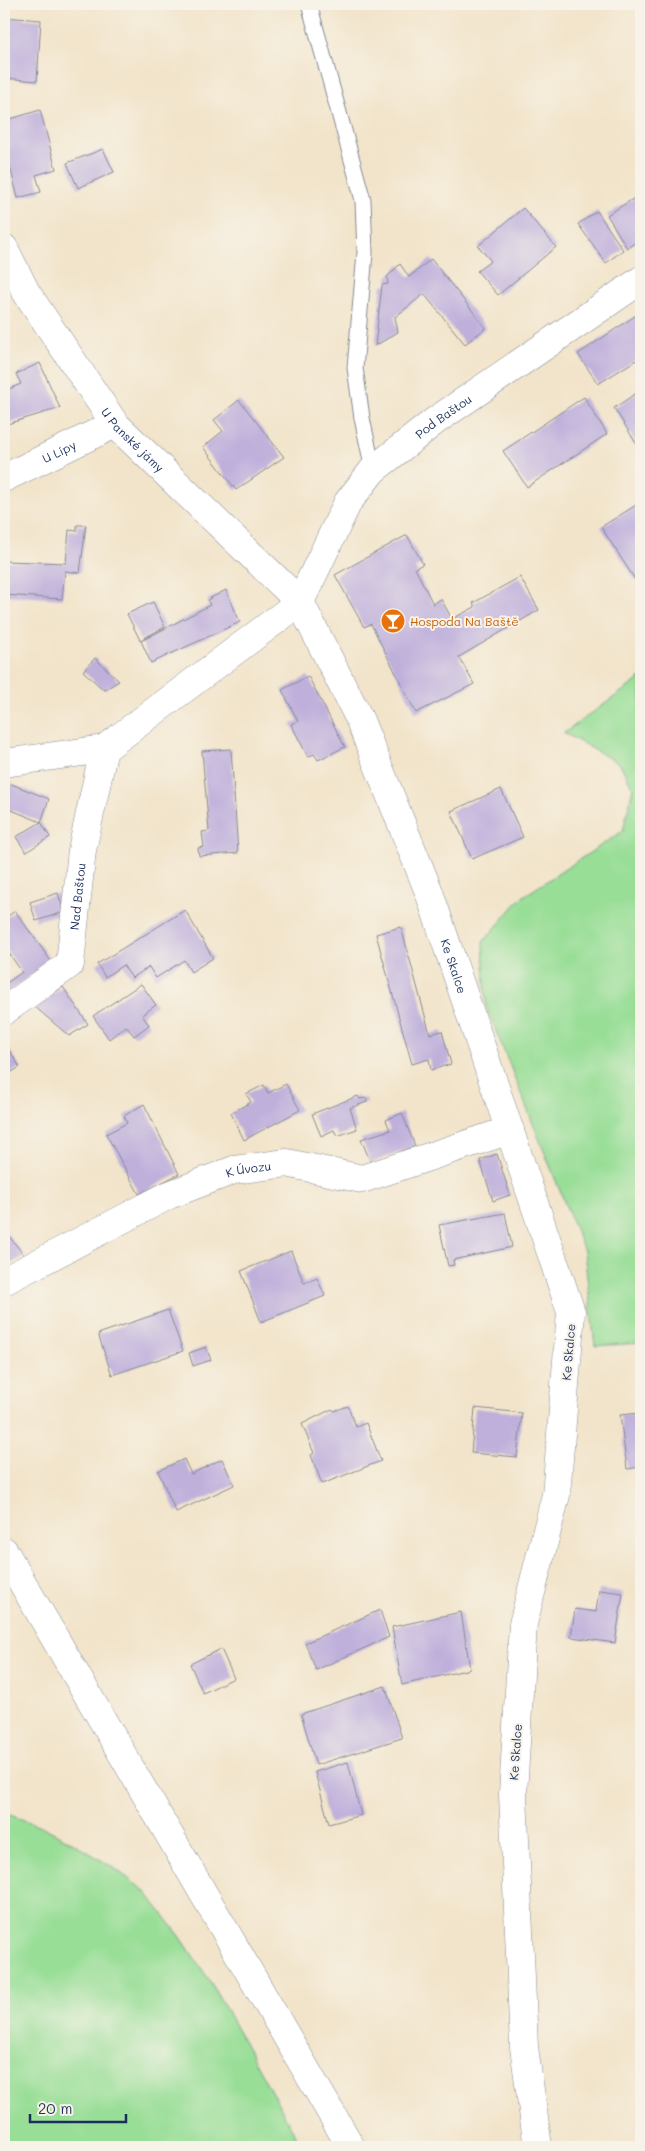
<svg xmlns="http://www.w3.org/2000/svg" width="645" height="2151" font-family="Mali,sans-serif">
<rect width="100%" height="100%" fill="#f7f3e8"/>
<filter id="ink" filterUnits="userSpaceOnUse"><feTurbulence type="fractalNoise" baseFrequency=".02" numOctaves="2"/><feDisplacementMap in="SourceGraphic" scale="10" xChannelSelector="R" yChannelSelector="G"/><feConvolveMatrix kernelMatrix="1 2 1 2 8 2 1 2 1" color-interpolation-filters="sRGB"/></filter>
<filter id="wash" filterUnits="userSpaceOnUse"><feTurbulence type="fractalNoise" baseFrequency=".0096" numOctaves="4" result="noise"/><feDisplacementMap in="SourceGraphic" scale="20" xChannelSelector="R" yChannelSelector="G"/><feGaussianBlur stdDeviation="1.12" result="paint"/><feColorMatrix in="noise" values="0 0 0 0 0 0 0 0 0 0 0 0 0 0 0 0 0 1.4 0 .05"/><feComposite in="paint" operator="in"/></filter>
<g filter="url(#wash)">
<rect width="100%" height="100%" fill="#f2e4ca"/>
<g fill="#99de97" stroke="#5a867a">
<path d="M641,678V1343L595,1346L584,1251L486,1006L483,942L521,898L623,831L633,788L620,764L564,733Z"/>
<path d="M4,1813L41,1826L72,1842L117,1870L146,1892L180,1936L213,1986L302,2147H4Z"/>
</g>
<g id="blocks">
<g fill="#beafdb">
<path d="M4,17L41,20L37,81L4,78Z"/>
<path d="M40,110L56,169L36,175L41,192L18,198L4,143V121Z"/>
<path d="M103,149L114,172L78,188L67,163Z"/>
<path d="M641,194V239L627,248L607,215Z"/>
<path d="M523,208L556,247L498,295L477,271L491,261L478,246Z"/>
<path d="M597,211L623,250L606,263L578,224Z"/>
<path d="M431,259L486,328L465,344L424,294L395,317L398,332L375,346L382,285L388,284L387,277L400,264L409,277Z"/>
<path d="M641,312V357L598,384L578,354Z"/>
<path d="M40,363L60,408L4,425V391L21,384L16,374Z"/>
<path d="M641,390V443L638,446L614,408Z"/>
<path d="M584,397L607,434L527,487L503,451Z"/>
<path d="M239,400L284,457L236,490L203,447L223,431L214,420Z"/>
<path d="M641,502V582L638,584L601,527Z"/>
<path d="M77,525H86L80,573L65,571L62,599L4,595V561L66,563L69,530L77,531Z"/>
<path d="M407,535L423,564L415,568L433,604L441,599L452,619L475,607L473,603L520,577L539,610L459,657L474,684L416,713L371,624L364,627L335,575Z"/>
<path d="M226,590L240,622L151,663L141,641L210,605L207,600Z"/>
<path d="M153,602L165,627L140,640L127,614Z"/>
<path d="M95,658L119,681L104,690L83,671Z"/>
<path d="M308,676L345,747L318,760L314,754L308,757L291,724L298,721L282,690Z"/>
<path d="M231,749L238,853L199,856L198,848L204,847L202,832L209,831L202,751Z"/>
<path d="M4,781L49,799L41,822L4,807Z"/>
<path d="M501,789L523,837L472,859L451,811Z"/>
<path d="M41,822L50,837L26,852L16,837Z"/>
<path d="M58,893L64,912L36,921L30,902Z"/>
<path d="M185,910L213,958L191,972L184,960L156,978L149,967L132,978L123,965L105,977L97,964Z"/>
<path d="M15,911L51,961L8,992L4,985L22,972L4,946V919Z"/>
<path d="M401,927L430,1034L442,1031L451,1064L431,1070L429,1059L412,1064L376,934Z"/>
<path d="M141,984L156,1005L142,1015L149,1025L134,1036L126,1026L109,1039L93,1016Z"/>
<path d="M63,987L88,1024L69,1036L34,1006Z"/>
<path d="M4,1042L20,1067L4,1077Z"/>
<path d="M286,1084L300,1110L244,1140L231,1113L251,1102L246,1094L264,1085L268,1093Z"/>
<path d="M358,1096L360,1099L366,1098L367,1102L350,1108L357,1129L337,1136L334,1130L321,1136L312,1114Z"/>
<path d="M144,1104L179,1174L139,1194L106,1134L127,1123L124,1116Z"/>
<path d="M402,1113L415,1146L371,1163L361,1139L390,1130L386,1120Z"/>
<path d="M497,1154L510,1195L493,1201L480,1160Z"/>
<path d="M505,1213L512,1247L453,1260L454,1265L448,1266L439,1225Z"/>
<path d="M4,1230L25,1256L4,1267Z"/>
<path d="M291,1251L304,1283L317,1278L325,1296L261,1322L241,1271Z"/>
<path d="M168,1310L183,1351L112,1375L98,1334Z"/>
<path d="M206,1347L211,1360L193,1366L189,1353Z"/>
<path d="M348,1406L356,1427L366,1423L381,1461L322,1484L311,1455L314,1453L302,1424L332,1409L334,1411Z"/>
<path d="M475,1408L522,1413L517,1457L471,1453Z"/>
<path d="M641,1413V1467L627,1469L620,1415Z"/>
<path d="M184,1459L191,1474L222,1459L234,1485L176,1512L158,1471Z"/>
<path d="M599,1590L623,1593L615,1643L571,1637L575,1609L596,1612Z"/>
<path d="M380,1610L389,1637L316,1670L305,1643Z"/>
<path d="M461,1612L470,1669L402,1685L392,1627Z"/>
<path d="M221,1649L234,1678L203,1693L190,1664Z"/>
<path d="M385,1686L402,1738L316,1765L301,1714Z"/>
<path d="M348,1762L361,1815L329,1824L315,1772Z"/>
</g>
</g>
</g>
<g filter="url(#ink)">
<use href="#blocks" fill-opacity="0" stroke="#868a94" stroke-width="1"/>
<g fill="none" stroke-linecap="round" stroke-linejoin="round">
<defs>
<path id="lane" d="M309,4L363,200L365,253L355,368L362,418L373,470"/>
<g id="street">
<path id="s1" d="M4,248L26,292L115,424L300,602L359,718L429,892L571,1312L556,1495L523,1624L513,1794L524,2047L538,2147"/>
<path id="s2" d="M4,478L115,424"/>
<path id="s3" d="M4,763L104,749L300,602L348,502L373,470L435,421L641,280"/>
<path id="s4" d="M4,1011L70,964L82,850L104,749"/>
<path id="s5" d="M4,1281L169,1195L234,1170L287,1163L362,1179L510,1130"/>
</g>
<path id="secondary" d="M4,1551L351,2147"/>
</defs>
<use href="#lane" stroke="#868a94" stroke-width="17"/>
<use href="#street" stroke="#868a94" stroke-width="29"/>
<use href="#secondary" stroke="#868a94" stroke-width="29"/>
<use href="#lane" stroke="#fff" stroke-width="15"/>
<use href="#street" stroke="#fff" stroke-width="28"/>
<use href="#secondary" stroke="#fff" stroke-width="28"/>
</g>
</g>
<defs>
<symbol id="bar-disc" viewBox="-11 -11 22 22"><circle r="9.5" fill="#e8710a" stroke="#f7f3e8"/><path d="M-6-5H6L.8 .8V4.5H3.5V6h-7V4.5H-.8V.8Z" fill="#fff"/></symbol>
</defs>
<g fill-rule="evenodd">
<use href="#bar-disc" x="379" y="607" width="28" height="28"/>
</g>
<g text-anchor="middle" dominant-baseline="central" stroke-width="4" stroke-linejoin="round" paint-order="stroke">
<g font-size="12" fill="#1b2f5e" stroke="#f7f3e8">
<text stroke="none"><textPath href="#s3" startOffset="586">Pod Baštou</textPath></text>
<text stroke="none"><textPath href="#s1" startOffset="232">U Panské jámy</textPath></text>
<text stroke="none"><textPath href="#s2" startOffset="61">U Lípy</textPath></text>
<text stroke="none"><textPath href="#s4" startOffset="149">Nad Baštou</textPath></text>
<text stroke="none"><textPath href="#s1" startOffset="861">Ke Skalce</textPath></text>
<text stroke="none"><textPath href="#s5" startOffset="270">K Úvozu</textPath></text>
<text transform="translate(568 1352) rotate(-85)">Ke Skalce</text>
<text transform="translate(515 1752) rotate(-86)">Ke Skalce</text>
</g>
<g font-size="12" fill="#c56008" stroke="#f7f3e8" text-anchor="start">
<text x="410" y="621">Hospoda Na Baště</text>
</g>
</g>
<rect width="645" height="2151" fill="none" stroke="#f7f3e8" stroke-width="20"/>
<path d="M30 2114v8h96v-8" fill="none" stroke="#1b2f5e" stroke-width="2.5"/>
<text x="38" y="2114" font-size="15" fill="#1b2f5e" stroke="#f7f3e8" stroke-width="4" paint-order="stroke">20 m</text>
</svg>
